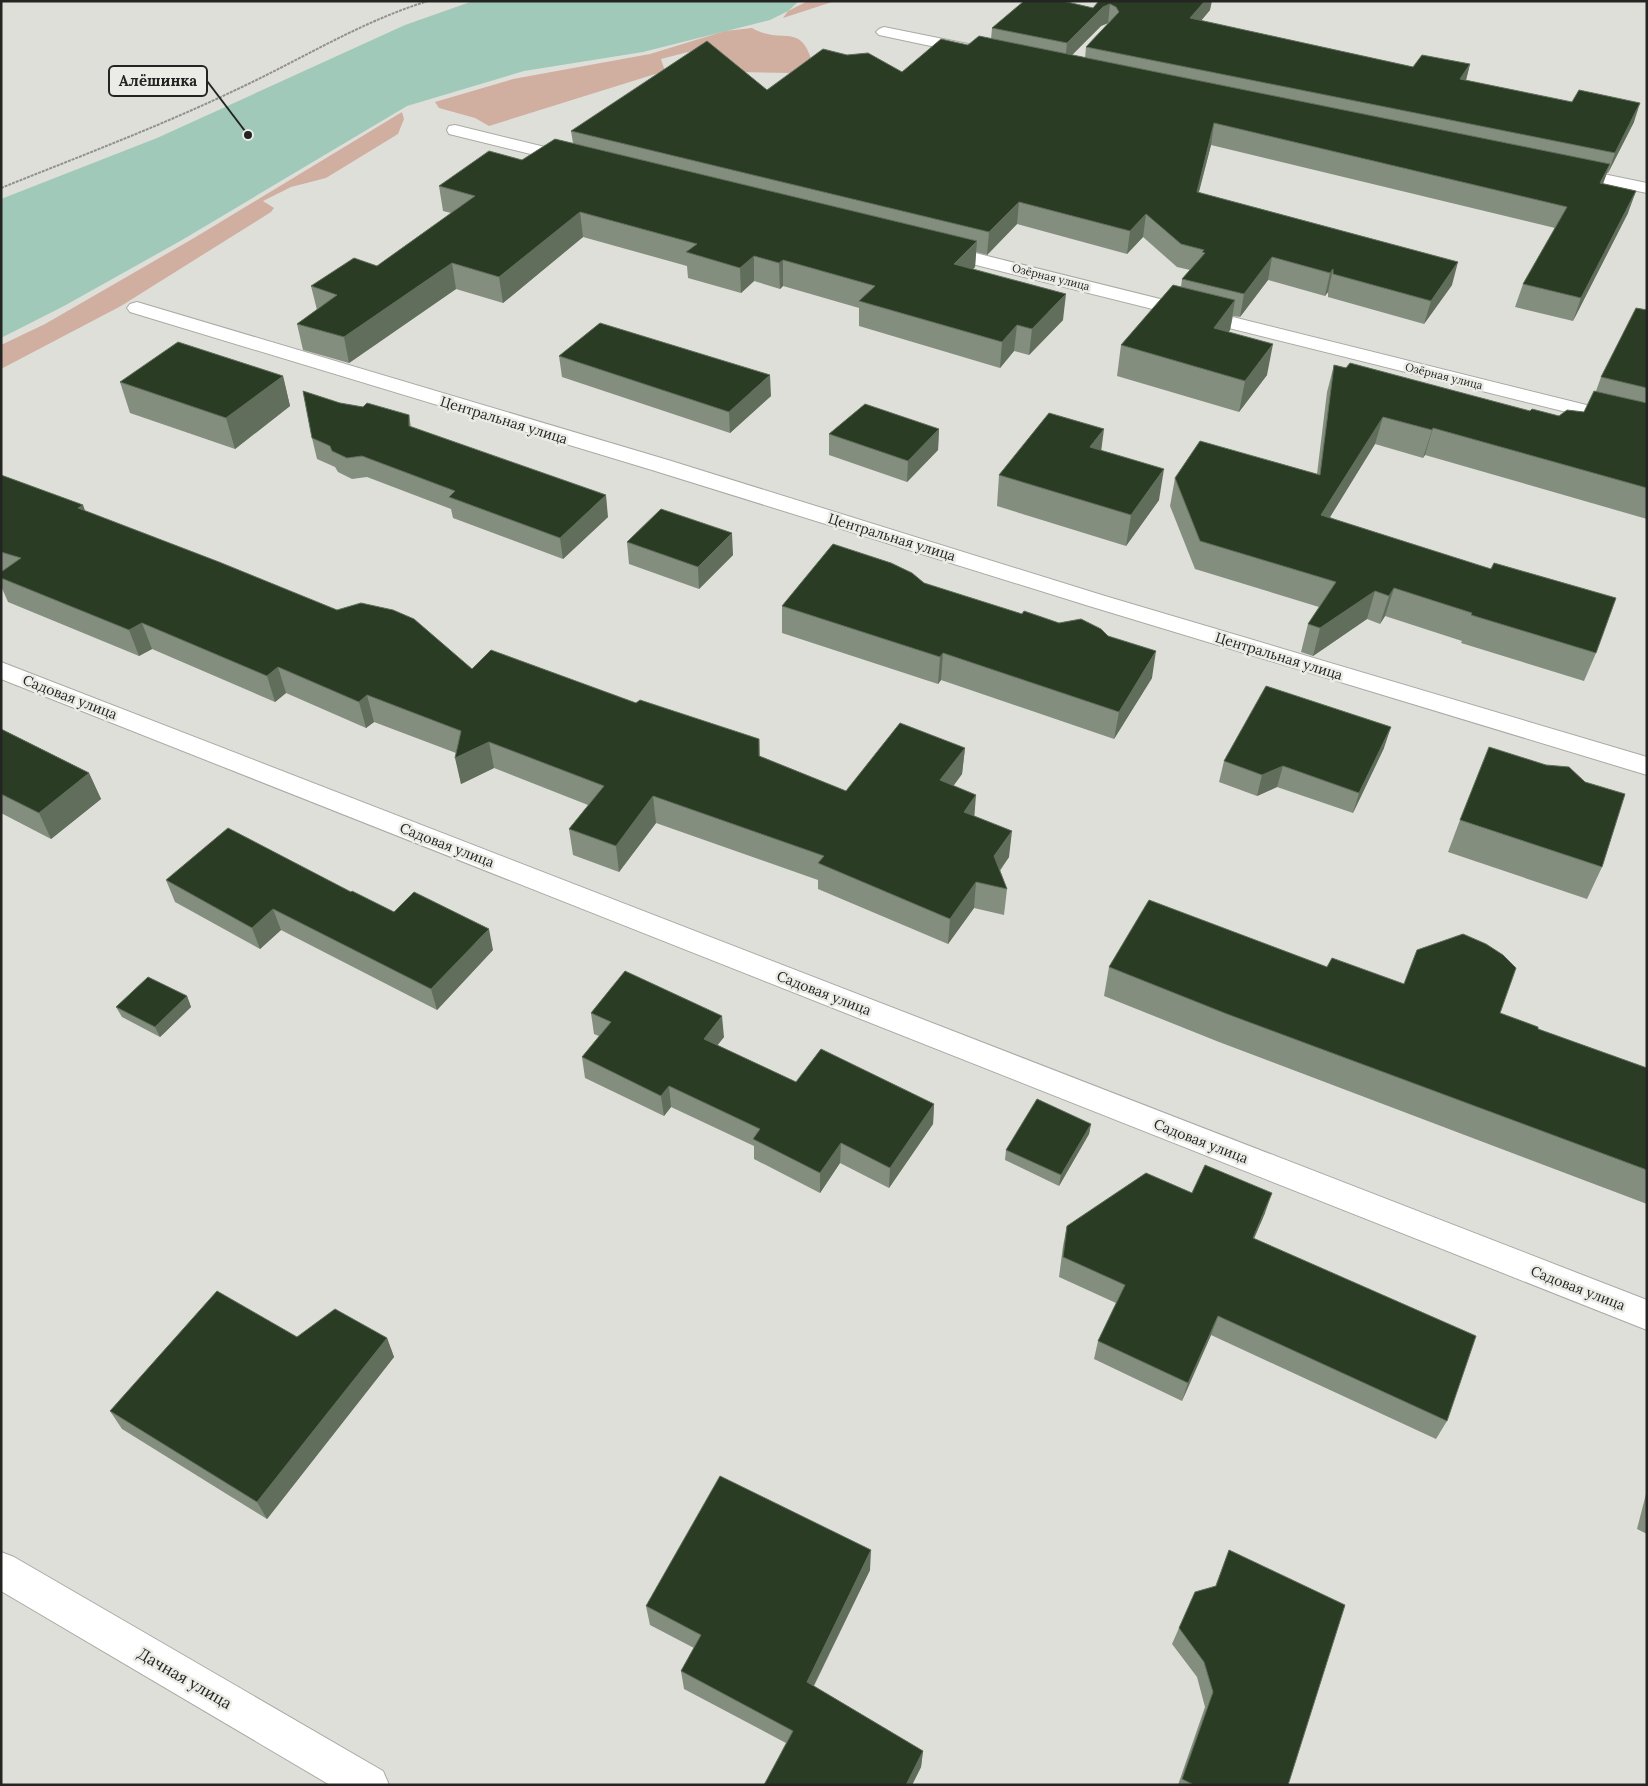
<svg xmlns="http://www.w3.org/2000/svg" width="1648" height="1786" font-family="Lora,serif">
<rect width="100%" height="100%" fill="#dfdfda"/>
<g fill="#d0afa1">
<path d="M808,1H835L783,18L788,11Z"/>
<path d="M752,28C783,46 801,20 813,65L791,73L739,72L692,51L661,59L665,71L489,126L475,118L439,108L435,102L513,79L650,54L725,31Z"/>
<path d="M402,112L404,119L398,134L326,178L291,187L263,201L274,208L271,212L121,306L1,369V345L45,324L194,238Z"/>
</g>
<path fill="#a0c9b9" d="M473,1H799L788,11L770,20L643,52L524,71L407,106L182,240L64,306L1,338V199L157,138L405,25Z"/>
<g fill="none" stroke-linecap="round" stroke-linejoin="round">
<defs>
<g id="street">
<path d="M884,27L973,45L981,50L973,55L879,35L876,32L879,29Z"/>
<path d="M455,125L578,155L581,159L578,163L572,164L449,134L447,130L449,126Z"/>
<path d="M1569,167L1647,183V193L1563,176L1560,172L1563,168Z"/>
<path d="M939,244L1647,420V432L932,254L930,250L932,246Z"/>
<path d="M137,302L668,460L1105,596L1647,757V775L1089,606L652,470L130,312L127,308L130,304Z"/>
<path d="M1,662L1647,1300V1330L1,679Z"/>
<path d="M1,1552L14,1557L383,1771L389,1785H330L1,1591Z"/>
</g>
</defs>
<use href="#street" stroke="#a9a9a5" stroke-width="2"/>
<path stroke="#91918e" stroke-width="2" stroke-dasharray="3 1" stroke-linecap="butt" d="M1,188C83,155 166,124 246,85C307,56 363,21 428,1"/>
<use href="#street" fill="#fff" fill-rule="evenodd"/>
</g>
<g fill="#848e7f" fill-rule="evenodd">
<path d="M1099,1L1210,10L1201,21L1413,67L1470,64L1466,80L1634,122L1608,173H1607L1603,184L1628,213L1573,321L1515,307L1523,284L1555,228L1211,145L1199,192L1452,285L1424,324L1328,297V292L1325,296L1268,280L1240,317L1233,316L1230,330L1228,332L1267,375L1239,412L1117,376L1121,345L1181,287L1182,279L1190,270L1177,267L1143,237L1127,254L1017,224L987,255L976,252L975,267L973,269L1063,320L1029,355L1014,351L1000,368L859,326V308L783,286L780,289L754,281L741,293L688,278L687,266L583,237L503,303L456,289L349,363L303,350L297,324L317,310L311,286L377,266L451,213L443,211L439,186L522,160L573,143L571,131L767,90L902,72L968,45L991,39L992,28L1093,8ZM1108,23L1086,47L1085,58L1072,55L1101,26Z"/>
<path d="M1647,310V519L1425,455L1423,458L1375,444L1330,517L1596,653L1584,681L1461,643L1462,641L1385,616L1380,624L1367,619L1313,656L1301,652L1308,624L1319,607L1195,569L1170,506L1175,478L1317,474L1327,392L1334,365L1530,411L1559,416L1584,412L1596,391L1601,377Z"/>
<path d="M559,356L771,396L730,433L562,377Z"/>
<path d="M283,376L290,406L235,449L130,413L120,382Z"/>
<path d="M340,403L409,415L411,427L608,517L563,559L453,518L451,509L367,477L352,479L338,472L335,467L317,459L312,438Z"/>
<path d="M939,429L938,450L907,482L829,455V434Z"/>
<path d="M1,475L83,505L85,511L472,669L636,703L759,739L760,756L846,791L965,748L962,774L953,786L974,816L1009,857L1000,871L1007,889L1004,915L974,908L948,944L818,889V880L656,823L619,872L573,855L569,829L588,805L494,768L461,784L456,753L374,722L366,728L286,693L275,702L152,649L139,656L8,602L1,586Z"/>
<path d="M999,475L1159,500L1126,546L997,506Z"/>
<path d="M627,542L733,555L699,589L629,564Z"/>
<path d="M924,583L1152,678L1114,739L941,680L938,684L782,633V606Z"/>
<path d="M1,729L89,773L101,799L51,839L1,813Z"/>
<path d="M1384,748L1353,813L1277,787L1257,796L1219,782L1224,761Z"/>
<path d="M1460,820L1602,867L1587,899L1448,852Z"/>
<path d="M166,880L351,892L394,912L493,950L437,1010L281,930L260,949L175,902Z"/>
<path d="M1109,967H1327L1404,984L1500,1013L1538,1029L1647,1068V1204L1219,1042L1104,996Z"/>
<path d="M187,996L191,1007L160,1037L122,1017L116,1007Z"/>
<path d="M591,1013L724,1037L717,1045L796,1082L934,1104L933,1124L889,1188L840,1163L820,1193L754,1159V1146L671,1107L664,1116L585,1078L582,1057L599,1036L594,1034Z"/>
<path d="M1091,1124L1089,1134L1059,1186L1005,1160L1006,1150Z"/>
<path d="M1192,1193L1265,1213L1254,1238L1447,1421L1436,1439L1211,1335L1182,1401L1094,1359L1098,1341L1116,1303L1059,1277L1063,1246L1067,1226Z"/>
<path d="M297,1337L387,1338L394,1357L267,1519L122,1429L110,1411Z"/>
<path d="M1647,1490V1534L1637,1529Z"/>
<path d="M1229,1550L1288,1785H1178L1205,1707L1197,1677L1172,1644L1179,1628L1215,1587Z"/>
<path d="M870,1570L814,1686L923,1751L921,1767L912,1785H764L786,1743L684,1689L681,1671L694,1648L650,1625L646,1606Z"/>
</g>
<g fill="#606e5b">
<path d="M1205,1H1212L1210,10L1187,37L1190,18Z"/>
<path d="M1110,4L1108,23L1101,26L1065,62L1067,43L1103,7Z"/>
<path d="M1470,64L1465,84L1460,79Z"/>
<path d="M1640,103L1634,122L1608,173L1615,153Z"/>
<path d="M1214,123L1211,145L1193,214L1197,192Z"/>
<path d="M1610,164L1602,186L1600,183Z"/>
<path d="M1636,191L1628,213L1573,321L1581,298Z"/>
<path d="M1019,202L1017,224L987,255L989,232Z"/>
<path d="M580,212L583,237L503,303L499,277Z"/>
<path d="M1146,214L1143,237L1127,254L1130,231Z"/>
<path d="M977,241L975,267L953,289L954,264Z"/>
<path d="M754,256V281L741,293L740,268Z"/>
<path d="M1272,257L1268,280L1240,317L1244,294Z"/>
<path d="M783,260V286L780,289L779,263Z"/>
<path d="M1458,262L1452,285L1424,324L1431,301Z"/>
<path d="M452,263L456,289L349,363L344,337Z"/>
<path d="M1333,269L1328,292L1325,296L1330,273Z"/>
<path d="M1066,294L1063,320L1029,355L1032,329Z"/>
<path d="M1235,300L1230,330L1209,358L1214,328Z"/>
<path d="M1017,325L1014,351L1000,368L1002,342Z"/>
<path d="M1273,344L1267,375L1239,412L1245,381Z"/>
<path d="M770,375L771,396L730,433L729,412Z"/>
<path d="M283,376L290,406L235,449L226,418Z"/>
<path d="M1383,417L1375,444L1314,543L1321,515Z"/>
<path d="M1433,428L1425,455L1423,458L1432,430Z"/>
<path d="M939,429L938,450L907,482L908,461Z"/>
<path d="M1104,429L1100,460L1090,447Z"/>
<path d="M1164,469L1159,500L1126,546L1131,515Z"/>
<path d="M606,495L608,517L563,559L560,538Z"/>
<path d="M83,505L92,531L78,508Z"/>
<path d="M732,533L733,555L699,589L698,567Z"/>
<path d="M1394,588L1385,616L1380,624L1389,596Z"/>
<path d="M1375,591L1367,619L1313,656L1320,628Z"/>
<path d="M142,623L152,649L139,656L129,630Z"/>
<path d="M1156,651L1152,678L1114,739L1119,712Z"/>
<path d="M943,653L941,680L938,684L940,657Z"/>
<path d="M278,667L286,693L275,702L267,676Z"/>
<path d="M367,695L374,722L366,728L359,702Z"/>
<path d="M1391,727L1384,748L1353,813L1359,793Z"/>
<path d="M489,742L494,768L461,784L455,758Z"/>
<path d="M965,748L962,774L938,807L940,780Z"/>
<path d="M1283,766L1277,787L1257,796L1262,775Z"/>
<path d="M89,773L101,799L51,839L39,813Z"/>
<path d="M976,795L974,821L964,812Z"/>
<path d="M653,796L656,823L619,872L616,846Z"/>
<path d="M1012,831L1009,857L991,882L994,856Z"/>
<path d="M976,882L974,908L948,944L950,919Z"/>
<path d="M273,909L281,930L260,949L252,928Z"/>
<path d="M489,929L493,950L437,1010L431,989Z"/>
<path d="M187,996L191,1007L160,1037L155,1027Z"/>
<path d="M722,1016L724,1037L706,1060L704,1039Z"/>
<path d="M669,1086L671,1107L664,1116L661,1096Z"/>
<path d="M934,1104L933,1124L889,1188L890,1168Z"/>
<path d="M1091,1124L1089,1134L1059,1186L1061,1175Z"/>
<path d="M841,1143L840,1163L820,1193V1173Z"/>
<path d="M1272,1193L1265,1213L1246,1257L1253,1238Z"/>
<path d="M1218,1316L1211,1335L1182,1401L1188,1383Z"/>
<path d="M387,1338L394,1357L267,1519L257,1502Z"/>
<path d="M871,1550L870,1570L807,1699V1682Z"/>
<path d="M923,1751L921,1767L912,1785H906Z"/>
</g>
<g fill="#2a3d24" stroke="#606e5b">
<path d="M1024,1H1063L1093,8L1099,1H1205L1190,18L1413,67L1422,55L1470,64L1460,79L1572,102L1579,90L1640,103L1615,153L1086,47L1119,12L1116,7L1110,4L1103,7L1067,43L992,28Z"/>
<path d="M979,36L1610,164L1600,183L1636,191L1581,298L1523,284L1567,207L1214,123L1197,192L1458,262L1431,301L1333,274V269L1330,273L1272,257L1244,294L1182,279L1205,253L1202,252L1204,250L1181,244L1146,214L1130,231L1019,202L989,232L571,131L707,41L767,90L823,49L847,55L868,53L902,72L941,39L968,45Z"/>
<path d="M555,139L977,241L954,264L1066,294L1032,329L1017,325L1002,342L859,301L875,286L783,260L779,263L754,256L740,268L686,252L697,244L580,212L499,277L452,263L344,337L297,324L337,295L311,286L354,258L377,266L475,196L439,186L489,151L522,160Z"/>
<path d="M1173,285L1235,300L1214,328L1273,344L1245,381L1121,345Z"/>
<path d="M1636,308L1647,310V388L1601,377Z"/>
<path d="M600,323L770,375L729,412L559,356Z"/>
<path d="M178,342L283,376L226,418L120,382Z"/>
<path d="M1350,363L1530,411L1532,409L1559,416L1567,410L1584,412L1594,391L1647,403V488L1433,428L1432,430L1383,417L1321,515L1491,569L1494,563L1616,598L1596,653L1471,615L1472,613L1394,588L1389,596L1375,591L1320,628L1308,624L1336,582L1200,541L1175,478L1200,441L1320,475L1334,365L1346,368Z"/>
<path d="M303,391L340,403L363,407L367,403L409,415V426L606,495L560,538L449,497L455,491L362,456L347,458L332,451L330,446L312,438Z"/>
<path d="M865,404L939,429L908,461L829,434Z"/>
<path d="M1049,413L1104,429L1090,447L1164,469L1131,515L999,475Z"/>
<path d="M1,475L83,505L78,508L219,562L337,610L361,603L393,610L414,619L472,669L491,650L636,703L640,700L759,739V756L846,791L900,723L965,748L940,780L976,795L964,812L1012,831L994,856L1007,889L976,882L950,919L818,863L824,856L653,796L616,846L569,829L604,786L489,742L455,758L461,731L367,695L359,702L278,667L267,676L142,623L129,630L1,578V572L21,558L1,552Z"/>
<path d="M661,509L732,533L698,567L627,542Z"/>
<path d="M833,544L891,563L912,573L924,583L1022,614L1024,611L1059,623L1081,619L1101,629L1108,636L1156,651L1119,712L943,653L940,657L782,606Z"/>
<path d="M1266,686L1391,727L1359,793L1283,766L1262,775L1224,761Z"/>
<path d="M1,729L89,773L39,813L1,794Z"/>
<path d="M1489,747L1546,765L1569,767L1585,782L1625,794L1602,867L1460,820Z"/>
<path d="M228,828L351,892L352,891L394,912L414,892L489,929L431,989L273,909L252,928L166,880Z"/>
<path d="M1149,900L1327,967L1332,958L1404,984L1417,950L1463,934L1486,944L1503,955L1516,968L1500,1013L1538,1027V1029L1647,1068V1170L1227,1014L1109,967Z"/>
<path d="M625,971L722,1016L704,1039L796,1082L821,1049L934,1104L890,1168L841,1143L820,1173L753,1139L760,1129L669,1086L661,1096L582,1057L611,1022L591,1013Z"/>
<path d="M148,977L187,996L155,1027L116,1007Z"/>
<path d="M1037,1099L1091,1124L1061,1175L1006,1150Z"/>
<path d="M1205,1165L1272,1193L1253,1238L1476,1336L1447,1421L1218,1316L1188,1383L1098,1341L1125,1285L1063,1257L1067,1226L1146,1173L1192,1193Z"/>
<path d="M217,1291L297,1337L335,1309L387,1338L257,1502L110,1411Z"/>
<path d="M720,1476L871,1550L807,1682L923,1751L906,1785H764L793,1731L681,1671L701,1635L646,1606Z"/>
<path d="M1229,1550L1345,1605L1288,1785H1194L1182,1779L1213,1692L1204,1662L1179,1628L1195,1592L1216,1586Z"/>
</g>
<g text-anchor="middle" dominant-baseline="central" stroke-width="5" stroke-linejoin="round" paint-order="stroke">
<g font-size="11" fill="#242423" stroke="#ecece7">
<text transform="translate(1051 277) rotate(14)">Озёрная улица</text>
<text transform="translate(1444 376) rotate(14)">Озёрная улица</text>
</g>
<g font-size="14" fill="#242423" stroke="#ecece7">
<text transform="translate(504 420) rotate(17)">Центральная улица</text>
<text transform="translate(892 537) rotate(17)">Центральная улица</text>
<text transform="translate(1279 656) rotate(17)">Центральная улица</text>
<text transform="translate(70 697) rotate(21)">Садовая улица</text>
<text transform="translate(447 845) rotate(21)">Садовая улица</text>
<text transform="translate(824 993) rotate(21)">Садовая улица</text>
<text transform="translate(1201 1141) rotate(21)">Садовая улица</text>
<text transform="translate(1578 1288) rotate(21)">Садовая улица</text>
</g>
<g font-size="16" fill="#242423" stroke="#ecece7">
<text transform="translate(185 1678) rotate(30)">Дачная улица</text>
</g>
</g>
<path fill="none" stroke="#242423" stroke-width="2" d="M248 135L207 81"/>
<circle fill="#242423" stroke="#ecece7" stroke-width="2" cx="248" cy="135" r="5"/>
<rect fill="#ecece7" stroke="#242423" stroke-width="2" x="109" y="66" width="98" height="30" rx="5"/>
<g font-size="15" text-anchor="middle" font-weight="bold" fill="#242423">
<text x="158" y="86">Алёшинка</text>
</g>
<rect width="1648" height="1786" fill="none" stroke="#242423" stroke-width="5"/>
</svg>
